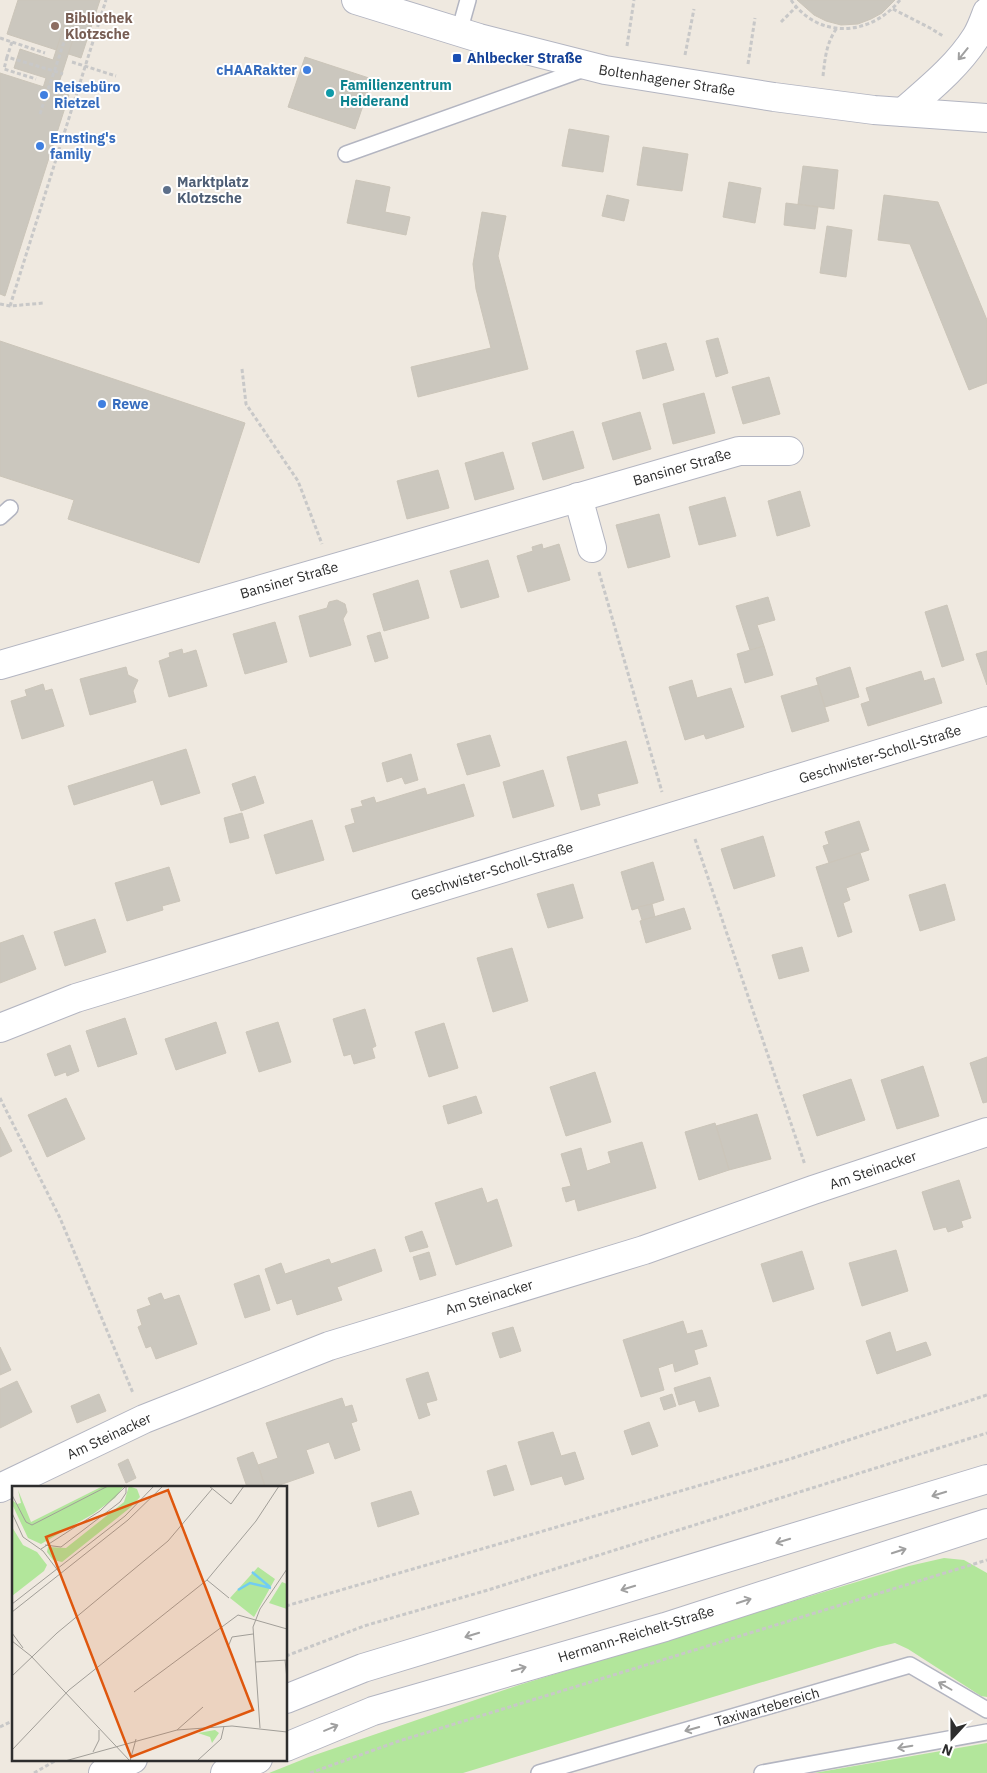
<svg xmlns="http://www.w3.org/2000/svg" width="987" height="1773" font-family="'IBM Plex Sans',sans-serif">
<rect width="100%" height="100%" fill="#efe9e0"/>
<g fill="#b2e69b">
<path d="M944,1558L964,1560L987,1573V1697L981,1696L908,1649L895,1643L878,1647L463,1773H269L309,1757L519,1685L909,1566Z"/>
<path d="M987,1743V1773H814Z"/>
</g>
<g fill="#cbc7be" stroke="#cbc5b9">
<path d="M18,0H100L81,58L7,34Z"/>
<path d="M797,0H895L882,13L871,19L858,24L841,25L826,21L814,15Z"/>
<path d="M65,23L77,27L37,151L25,147L46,78L14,68L20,49L53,60Z"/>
<path d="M305,57L372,79L355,129L288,107Z"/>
<path d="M0,73L69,95L5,296L0,294Z"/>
<path d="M569,129L609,136L603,172L562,166Z"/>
<path d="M643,147L688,154L682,191L637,185Z"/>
<path d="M803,166L838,170L834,209L798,204Z"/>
<path d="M356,180L390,187L385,212L410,217L406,235L347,223Z"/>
<path d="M729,182L761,188L755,223L723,217Z"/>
<path d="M607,195L629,200L624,221L602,216Z"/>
<path d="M884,195L938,202L987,320V383L969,390L910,244L878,240Z"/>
<path d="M786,203L818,207L815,229L784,225Z"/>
<path d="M482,212L506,216L498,256L528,369L418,397L411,367L491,348L476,289L473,264Z"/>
<path d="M827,226L852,230L846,277L820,273Z"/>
<path d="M718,338L728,373L716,377L706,341Z"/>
<path d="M0,341L245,423L199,563L68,519L74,500L0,476Z"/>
<path d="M666,343L674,370L643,379L636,351Z"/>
<path d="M769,377L780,414L743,424L732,387Z"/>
<path d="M704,393L715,433L673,444L663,404Z"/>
<path d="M640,412L651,449L613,460L602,423Z"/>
<path d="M573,431L584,468L543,480L532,443Z"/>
<path d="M503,452L514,489L475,500L465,463Z"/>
<path d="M438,470L449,508L407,519L397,481Z"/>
<path d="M800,491L810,526L777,536L768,501Z"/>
<path d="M725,497L736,536L699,545L689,507Z"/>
<path d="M659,514L670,557L628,568L616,525Z"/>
<path d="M542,544L543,549L559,544L570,580L528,592L517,556L533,551L532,547Z"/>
<path d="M488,560L499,597L461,608L450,571Z"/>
<path d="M418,580L429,618L384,631L373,594Z"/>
<path d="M768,597L775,620L757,625L764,646L750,650L736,606Z"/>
<path d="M337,600L345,604L347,612L343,619L351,645L310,657L299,616L327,608L329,602Z"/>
<path d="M947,605L964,660L942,667L925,612Z"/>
<path d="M275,622L287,662L245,674L233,634Z"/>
<path d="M380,632L388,658L375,662L367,636Z"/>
<path d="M764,646L773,675L745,683L737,654Z"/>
<path d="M182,649L183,654L196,650L207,686L169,697L159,661L170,657L169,653Z"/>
<path d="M987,651V685L976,654Z"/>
<path d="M126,667L128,675L138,680L133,691L136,702L90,715L80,679Z"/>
<path d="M850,667L859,697L825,707L816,678Z"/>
<path d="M921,671L924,681L934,678L942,703L868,726L861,704L870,701L866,688Z"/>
<path d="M692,680L697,698L731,688L744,727L706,739L704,734L685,740L669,687Z"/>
<path d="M43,684L45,691L52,689L64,726L22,739L11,701L27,696L25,690Z"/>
<path d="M818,685L829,721L792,732L781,696Z"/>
<path d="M490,735L500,766L467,775L457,744Z"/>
<path d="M626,741L638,783L597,794L600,805L581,810L567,757Z"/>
<path d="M186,749L200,793L161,805L153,780L74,805L68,786Z"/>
<path d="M411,754L418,780L405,784L402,777L387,782L382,763Z"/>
<path d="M543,770L554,806L513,818L503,782Z"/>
<path d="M255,776L264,803L241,811L232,784Z"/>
<path d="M464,784L474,816L353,852L345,826L355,823L351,809L363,806L361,801L374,797L376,803L425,788L427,795Z"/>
<path d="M242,813L249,838L230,843L224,818Z"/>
<path d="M312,820L324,860L276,874L264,835Z"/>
<path d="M859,821L869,850L829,863L823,846L829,844L825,832Z"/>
<path d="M763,836L775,876L734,889L721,849Z"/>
<path d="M860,853L869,880L846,888L850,900L843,903L852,932L838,937L816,867Z"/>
<path d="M653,862L664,900L632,910L621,872Z"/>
<path d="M169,867L180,901L162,906L163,910L127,921L115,883Z"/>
<path d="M573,884L583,918L548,928L537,894Z"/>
<path d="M945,884L955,920L920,931L909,895Z"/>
<path d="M652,904L655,917L642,920L638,907Z"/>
<path d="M684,908L691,929L646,943L640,921Z"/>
<path d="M95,919L106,952L65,966L54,932Z"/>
<path d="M23,935L36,969L0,983V943Z"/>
<path d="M802,947L809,971L779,979L772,955Z"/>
<path d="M512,948L528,1001L493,1012L477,958Z"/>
<path d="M365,1009L376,1046L372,1048L375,1058L354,1064L351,1054L344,1056L333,1019Z"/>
<path d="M125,1018L137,1054L98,1067L86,1031Z"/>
<path d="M216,1022L226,1053L176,1070L165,1039Z"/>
<path d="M278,1022L291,1062L259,1072L246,1032Z"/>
<path d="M444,1023L458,1068L429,1077L415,1032Z"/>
<path d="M70,1045L79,1071L67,1076L66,1072L55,1076L47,1054Z"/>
<path d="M987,1057V1102L983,1103L970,1063Z"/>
<path d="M923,1066L939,1116L897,1129L881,1080Z"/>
<path d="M595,1072L611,1122L566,1136L550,1087Z"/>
<path d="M851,1079L865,1120L817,1136L803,1095Z"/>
<path d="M476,1096L482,1113L448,1124L443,1106Z"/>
<path d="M66,1098L85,1139L47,1157L28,1115Z"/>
<path d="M757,1114L771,1159L729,1170L716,1126Z"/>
<path d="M715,1123L729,1170L699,1180L685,1132Z"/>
<path d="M0,1127L12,1151L0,1157Z"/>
<path d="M642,1142L656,1188L578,1211L575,1199L566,1202L562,1188L571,1186L561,1154L581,1148L587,1171L611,1163L608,1152Z"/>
<path d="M959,1180L971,1218L961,1221L963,1227L948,1232L946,1227L934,1230L922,1192Z"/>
<path d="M482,1188L487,1203L497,1199L512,1246L456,1265L435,1203Z"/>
<path d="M422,1231L428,1247L410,1252L405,1237Z"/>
<path d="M375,1249L382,1271L337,1287L342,1300L297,1315L292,1299L277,1304L265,1269L281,1263L285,1274L329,1259L331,1264Z"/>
<path d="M896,1250L908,1291L862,1306L849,1263Z"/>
<path d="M802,1251L814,1289L773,1302L761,1264Z"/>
<path d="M429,1252L436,1275L420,1280L413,1257Z"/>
<path d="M259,1275L270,1310L245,1318L234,1284Z"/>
<path d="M161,1293L164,1300L179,1295L197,1344L156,1359L151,1346L146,1348L138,1327L142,1325L137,1310L151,1305L148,1298Z"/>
<path d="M683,1321L687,1334L702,1330L707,1346L694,1350L698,1364L675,1372L673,1363L658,1368L664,1390L641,1397L623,1340Z"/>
<path d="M513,1327L521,1351L500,1358L492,1333Z"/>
<path d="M890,1332L896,1352L926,1342L931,1355L877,1374L866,1341Z"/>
<path d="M0,1347L11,1370L0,1375Z"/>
<path d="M428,1372L437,1400L426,1403L430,1415L419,1419L406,1379Z"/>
<path d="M710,1377L719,1406L699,1412L695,1400L679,1405L674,1388Z"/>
<path d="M17,1381L32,1412L0,1428V1389Z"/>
<path d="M99,1394L106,1411L77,1423L71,1406Z"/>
<path d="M672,1394L676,1406L664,1410L660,1398Z"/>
<path d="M342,1398L345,1407L352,1405L357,1421L351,1423L360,1450L335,1459L329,1442L306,1450L314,1473L274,1487H265L258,1465L278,1458L266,1423Z"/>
<path d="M649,1422L658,1446L632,1455L624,1431Z"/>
<path d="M553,1432L561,1456L575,1452L584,1479L565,1485L562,1476L531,1485L518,1442Z"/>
<path d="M253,1452L258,1465L265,1487H247L237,1458Z"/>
<path d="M128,1459L136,1478L126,1483L118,1464Z"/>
<path d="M506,1465L514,1490L494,1496L487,1471Z"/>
<path d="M411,1491L419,1514L378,1527L371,1503Z"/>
</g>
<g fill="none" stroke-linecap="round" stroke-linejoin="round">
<defs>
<g id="lane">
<path d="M459,32L468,0"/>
<path d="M346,154L587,68"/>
<path d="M0,517L10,508"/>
<path d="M539,1773L910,1665L987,1710"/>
<path d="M762,1773L987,1732"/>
</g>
<g id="street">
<path d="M578,497L592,548"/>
<path d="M0,665L739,451H789"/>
<path d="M0,1028L76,998L987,721"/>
<path d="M0,1488L144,1419L329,1346L644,1250L813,1190L987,1132"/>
</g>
<g id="secondary">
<path d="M356,0L479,38L605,70L774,97L874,110L987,118"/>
<path d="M903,112C929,89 957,67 976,37C981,29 984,20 987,12"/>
<path d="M286,1699L363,1668L987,1479"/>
<path d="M286,1747L373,1711L665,1627L987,1523"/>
<path d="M103,1773L133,1759"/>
<path d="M225,1773L258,1759"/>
</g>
</defs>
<use href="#lane" stroke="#b3b5c1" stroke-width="18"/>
<use href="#street" stroke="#b3b5c1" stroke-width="30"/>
<use href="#secondary" stroke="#b3b5c1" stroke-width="30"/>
<g stroke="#c8c8c8" stroke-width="3" stroke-dasharray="4 2.5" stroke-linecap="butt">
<path d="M791,0C819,40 871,36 900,0"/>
<path d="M893,9L930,28L943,36"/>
<path d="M781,22L796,7"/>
<path d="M0,38L45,53"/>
<path d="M12,42L7,57L54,71"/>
<path d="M627,46L634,0"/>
<path d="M685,55L694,9"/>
<path d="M7,57L4,69L36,79"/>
<path d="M72,62L116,76"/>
<path d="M748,64L755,18"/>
<path d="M823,76C825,59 826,43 837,28"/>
<path d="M55,84L78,92"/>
<path d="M0,304L10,306L44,303"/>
<path d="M10,306L106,0"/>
<path d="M242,369L246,404L298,481L322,544"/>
<path d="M599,572L662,792"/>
<path d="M695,839L805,1165"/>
<path d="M0,1098L60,1218L133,1393"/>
<path d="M286,1606L790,1459L987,1395"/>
<path d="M286,1656L364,1626L488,1590L987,1433"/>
<path d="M0,1727L14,1720"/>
<path d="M34,1773L58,1759"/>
<path d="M310,1773L399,1741L987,1560"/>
</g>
<use href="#lane" stroke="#fff" stroke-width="15"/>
<use href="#street" stroke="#fff" stroke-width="28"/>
<use href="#secondary" stroke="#fff" stroke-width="28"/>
<g stroke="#c8c8c8" stroke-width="3" stroke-dasharray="4 2.5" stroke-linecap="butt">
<path d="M54,71L63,74"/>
<path d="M40,114L68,30"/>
</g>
</g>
<defs><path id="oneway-shaft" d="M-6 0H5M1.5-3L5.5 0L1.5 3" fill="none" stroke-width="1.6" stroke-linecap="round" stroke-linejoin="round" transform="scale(1.25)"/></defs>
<g stroke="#a0a0a0">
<use href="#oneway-shaft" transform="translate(963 54) rotate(129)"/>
<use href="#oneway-shaft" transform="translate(939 1494) rotate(163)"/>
<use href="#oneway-shaft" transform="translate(783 1541) rotate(163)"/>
<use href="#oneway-shaft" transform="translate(899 1551) rotate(-18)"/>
<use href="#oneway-shaft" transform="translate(628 1588) rotate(163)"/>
<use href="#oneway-shaft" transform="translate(744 1601) rotate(-18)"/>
<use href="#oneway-shaft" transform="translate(472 1635) rotate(163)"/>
<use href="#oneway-shaft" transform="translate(519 1669) rotate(-16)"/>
<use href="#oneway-shaft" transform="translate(945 1686) rotate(-150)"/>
<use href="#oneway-shaft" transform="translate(331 1728) rotate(-23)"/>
<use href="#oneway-shaft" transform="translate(692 1729) rotate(164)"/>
<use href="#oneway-shaft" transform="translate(905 1747) rotate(170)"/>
</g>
<circle fill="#8d6e63" stroke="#fff" stroke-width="2" cx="55" cy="26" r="5"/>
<rect fill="#1a4fb4" stroke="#fff" stroke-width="2" x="452" y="53" width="10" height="10" rx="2.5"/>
<g fill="#3f7fe0" stroke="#fff" stroke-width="2">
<circle cx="307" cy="70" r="5"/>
<circle cx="44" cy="95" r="5"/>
<circle cx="40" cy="146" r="5"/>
<circle cx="102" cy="404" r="5"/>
</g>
<circle fill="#0f9aa8" stroke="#fff" stroke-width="2" cx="330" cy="93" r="5"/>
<circle fill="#5c6f8a" stroke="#fff" stroke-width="2" cx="167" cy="190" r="5"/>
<g text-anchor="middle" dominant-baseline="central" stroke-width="4" stroke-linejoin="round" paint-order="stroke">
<g font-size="14" font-weight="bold" fill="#785e54" stroke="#fff" text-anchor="start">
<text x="65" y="18">Bibliothek<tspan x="65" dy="16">Klotzsche</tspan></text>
</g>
<g font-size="14" font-weight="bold" fill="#164399" stroke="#fff" text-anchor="start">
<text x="467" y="58">Ahlbecker Straße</text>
</g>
<g font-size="14" font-weight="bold" fill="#366cbe" stroke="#fff" text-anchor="start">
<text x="297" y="70" text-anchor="end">cHAARakter</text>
<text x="54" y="87">Reisebüro<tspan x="54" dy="16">Rietzel</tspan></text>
<text x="50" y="138">Ernsting's<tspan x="50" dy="16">family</tspan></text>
<text x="112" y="404">Rewe</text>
</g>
<g font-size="14" fill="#2d2d2d" stroke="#fff">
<text transform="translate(667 80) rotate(9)">Boltenhagener Straße</text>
<text transform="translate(682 467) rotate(-16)">Bansiner Straße</text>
<text transform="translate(289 580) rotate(-16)">Bansiner Straße</text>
<text transform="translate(880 754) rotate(-17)">Geschwister-Scholl-Straße</text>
<text transform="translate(492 871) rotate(-17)">Geschwister-Scholl-Straße</text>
<text transform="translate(873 1170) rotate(-19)">Am Steinacker</text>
<text transform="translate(489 1297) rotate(-17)">Am Steinacker</text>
<text transform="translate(109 1436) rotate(-25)">Am Steinacker</text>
<text transform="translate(636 1634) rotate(-17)">Hermann-Reichelt-Straße</text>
<text transform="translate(767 1707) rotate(-16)">Taxiwartebereich</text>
</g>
<g font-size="14" font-weight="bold" fill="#0d838f" stroke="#fff" text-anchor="start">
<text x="340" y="85">Familienzentrum<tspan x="340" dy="16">Heiderand</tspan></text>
</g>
<g font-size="14" font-weight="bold" fill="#4e5e75" stroke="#fff" text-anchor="start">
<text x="177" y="182">Marktplatz<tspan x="177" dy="16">Klotzsche</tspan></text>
</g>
</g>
<g transform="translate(12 1486)">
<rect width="275" height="275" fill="#efe9e0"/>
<path d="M91,0H112L103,12L81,28L29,58L16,52L0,18V14L5,18L9,17L6,4L19,36ZM117,0L125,3L128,11L119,21L50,76L41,74L35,66L36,61L54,62L112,16ZM0,41L11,59L25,66L35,79L32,85L0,110ZM246,81L263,93L242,131L218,112ZM270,96L275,98V123L257,117ZM203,244L207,247L200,257L198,251L186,247Z" fill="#b2e69b"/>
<path fill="none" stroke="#71ccf2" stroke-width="2.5" d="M240,86L258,101M226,104L238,97L259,102"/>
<path fill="none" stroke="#a19e98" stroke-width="1" d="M197,0L219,18L232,0M0,9L14,36L20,39L96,0M0,27L11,51L31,65L47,86M33,59L49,61L108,16L114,7V0M29,63L88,25L114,0M195,94L217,112M0,118L113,30L142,0M0,126L116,34L151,0M0,147L11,162M0,155L19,170L118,275M216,161L220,151L241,148M273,174L275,193M243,176L275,174M0,190L45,147L156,55L200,3M122,206L226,129L275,143M248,242L241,141L248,123L275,83M165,244L191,221M0,264L57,204L195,94L244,35L267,0M81,266L87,254V244M53,275L165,244L220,240L275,246M118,275L124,253M185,275L209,253L212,240"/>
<path fill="#df570e" fill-opacity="0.15" stroke="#df570e" stroke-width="2.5" d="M156,4L241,224L119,271L34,51Z"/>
<rect width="275" height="275" fill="none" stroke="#2d2d2d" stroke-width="2.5"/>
</g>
<g transform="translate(952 1738) rotate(201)" stroke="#ffffff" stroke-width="4" paint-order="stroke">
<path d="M0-4L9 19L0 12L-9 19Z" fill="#2d2d2d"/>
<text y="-8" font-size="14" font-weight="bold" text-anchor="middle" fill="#2d2d2d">N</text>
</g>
</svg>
